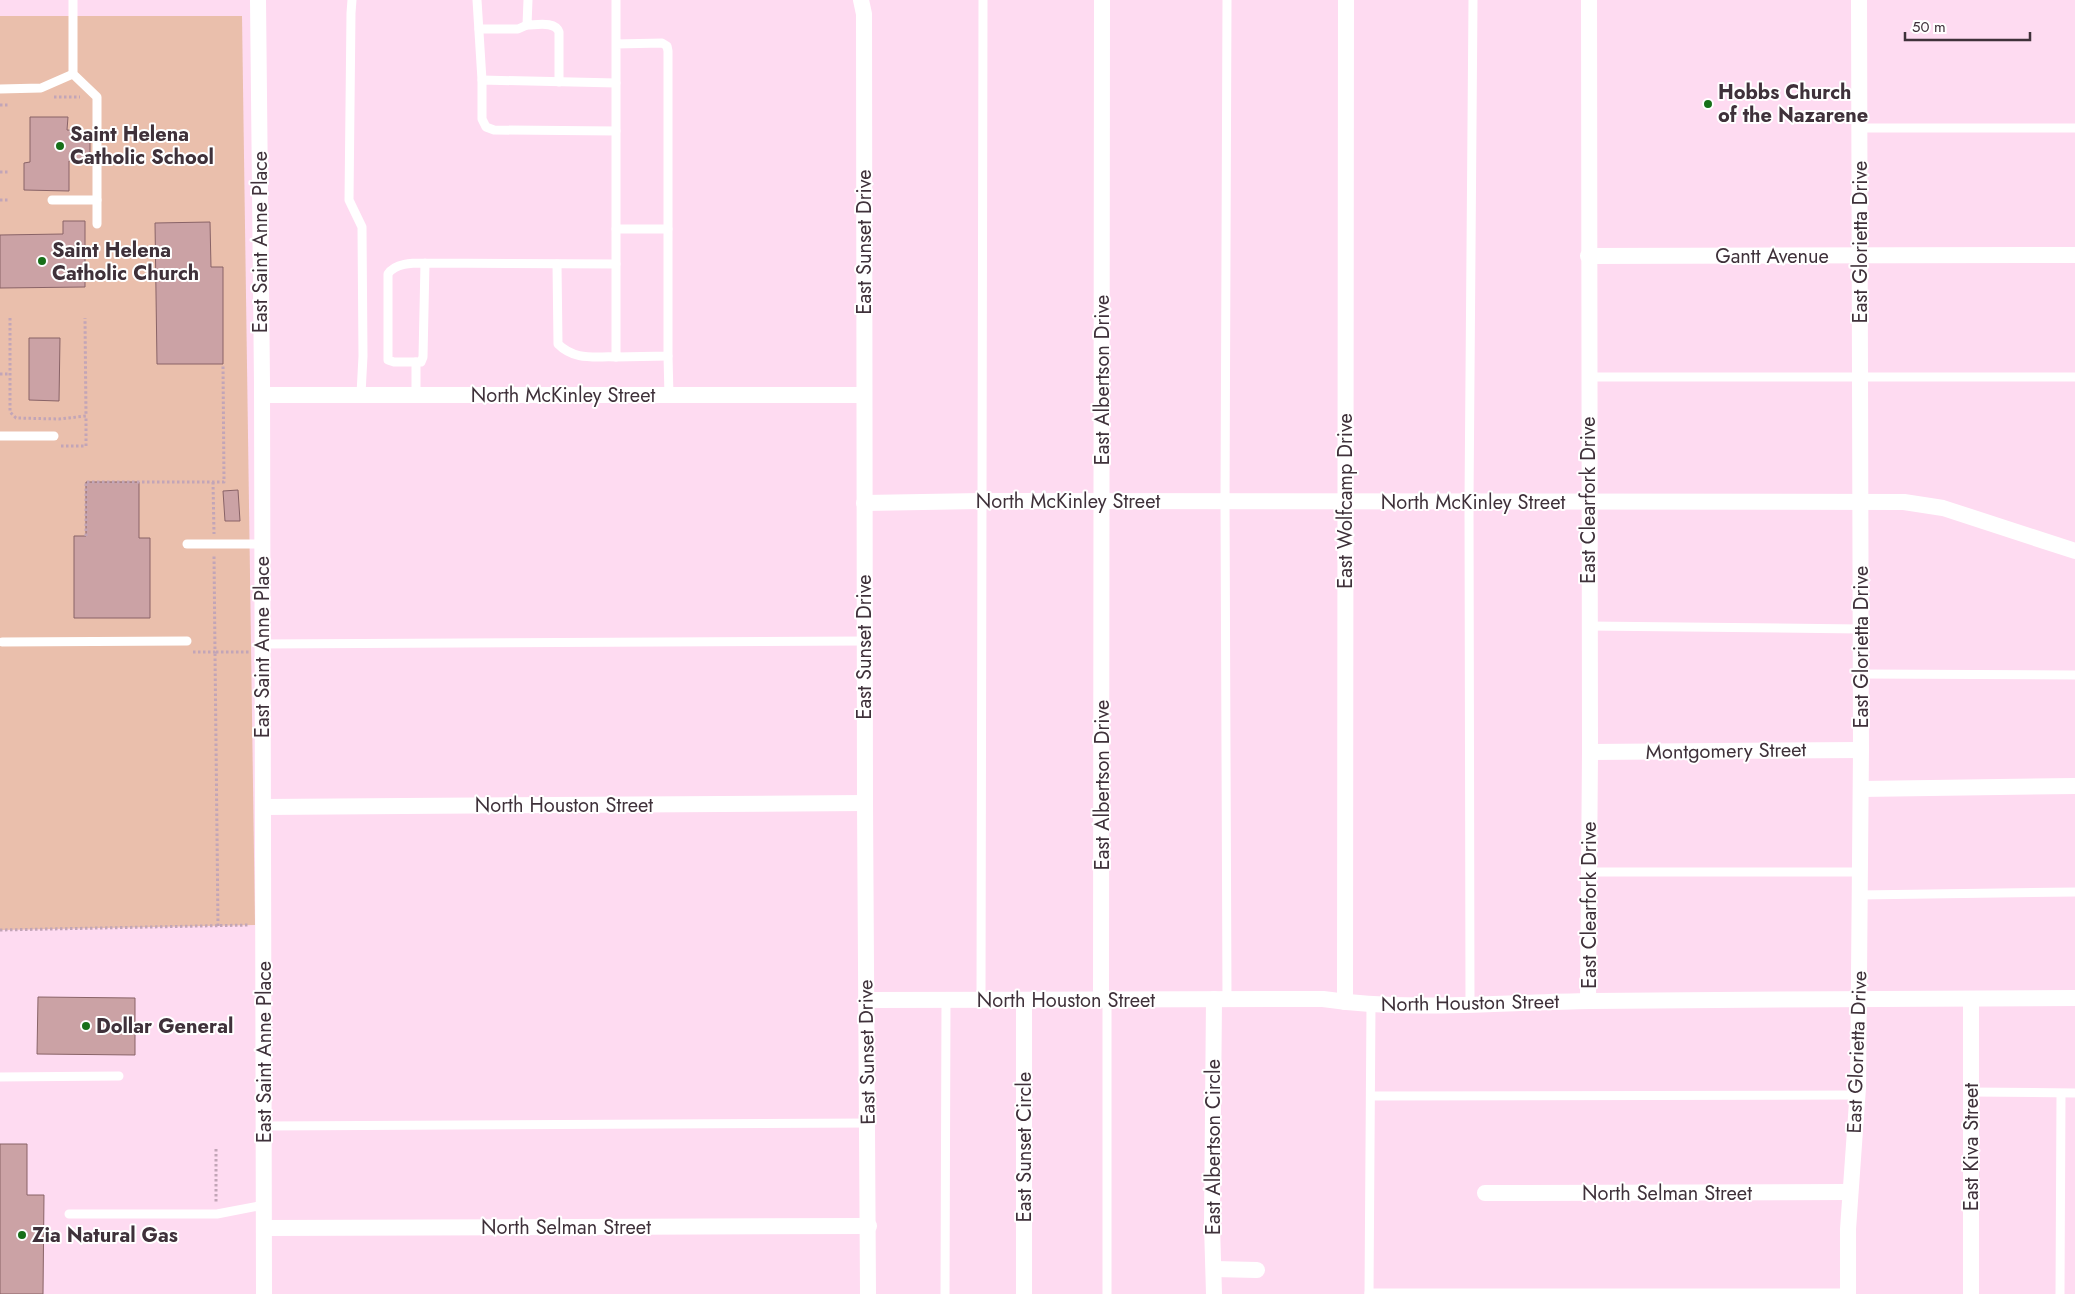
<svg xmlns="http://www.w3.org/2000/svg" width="2075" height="1294" font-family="Jost,sans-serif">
<rect width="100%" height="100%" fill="#fedbf1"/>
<path fill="#eabfac" d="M0,16H242L255,925L0,930Z"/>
<g fill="#cba2a5" stroke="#896367">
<path d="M30,117H68L67,130L90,131V161H69V191L24,190V163L30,162Z"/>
<path d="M63,221H85V287L0,288V235L63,234Z"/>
<path d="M210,222L211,267H223V364H157L155,223Z"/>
<path d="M29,338H60L59,401L29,400Z"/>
<path d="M86,482H139V538H150V618H74V536H86Z"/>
<path d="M238,490L240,521H225L223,491Z"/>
<path d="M38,997L135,998V1055L37,1054Z"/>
<path d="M0,1144H27V1195H44L43,1294H0Z"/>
</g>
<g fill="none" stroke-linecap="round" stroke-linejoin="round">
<g stroke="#c2a5b7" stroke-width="3" stroke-dasharray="2.5 2.5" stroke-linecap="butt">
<path d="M54,97H80"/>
<path d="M0,105H9"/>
<path d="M0,172H8"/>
<path d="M0,200H8"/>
<path d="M10,318V412L16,418L59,419L86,416L85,318"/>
<path d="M0,374H10"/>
<path d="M61,446H86V416"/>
<path d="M213,482L214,534"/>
<path d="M86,536V482H224L223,364"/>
<path d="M193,652H215L214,555"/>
<path d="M218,926L215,652H249"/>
<path d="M0,930L249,925"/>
<path d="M216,1149V1203"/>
</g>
<g stroke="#fff" stroke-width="9">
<path d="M73,0V74L97,97V224"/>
<path d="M352,0L351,13L349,200L362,227L363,356L361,394"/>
<path d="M477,0L482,80"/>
<path d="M528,0L527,25C537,25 555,21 559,32V82"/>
<path d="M616,0V357L668,356V51L667,46L662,43L616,44"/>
<path d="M1227,0L1225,502L1227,999"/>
<path d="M479,29H518L527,25"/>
<path d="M616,83L482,80V119L486,127L494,130L616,131"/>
<path d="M0,89L41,88L73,74"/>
<path d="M1860,128H2075"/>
<path d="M52,200H97"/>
<path d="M616,229H668"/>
<path d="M425,263L423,357L421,362H394L388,360V274C395,263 412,263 425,263L616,264"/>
<path d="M557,264L558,344C575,361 595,356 616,357"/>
<path d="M668,356L669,396"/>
<path d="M1588,377H2075"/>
<path d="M416,395V362"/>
<path d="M0,436H54"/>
<path d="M187,544H262"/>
<path d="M1589,626L1861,629"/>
<path d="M2,642L187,641"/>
<path d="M262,644L864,641"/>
<path d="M1861,674L2075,675"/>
<path d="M1589,872H1860"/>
<path d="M1860,895L2075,892"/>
<path d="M981,1000L983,0"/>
<path d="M1470,1006L1469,502L1473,0"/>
<path d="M0,1077L119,1076"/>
<path d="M1971,1092L2075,1093"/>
<path d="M1372,1096L1858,1095"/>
<path d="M264,1126L867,1123"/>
<path d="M69,1214H217L264,1205"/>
<path d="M1369,1293H1848"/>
<path d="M945,1294L946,1000"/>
<path d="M1107,1294V1000"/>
<path d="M1369,1294L1371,1005"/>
<path d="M2060,1294L2061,1094"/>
</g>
<g stroke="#fff" stroke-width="16">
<path d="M258,0L262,383L264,1294"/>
<path d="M861,0L864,14L865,803L868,1294"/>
<path d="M1588,256L2075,255"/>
<path d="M262,395H864"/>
<path d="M864,503L981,501L1904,502L1943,508L2075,551"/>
<path d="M1590,752L1861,750"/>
<path d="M1861,789L2075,786"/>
<path d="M263,807L865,803"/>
<path d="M866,1000L1323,999C1412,1012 1501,1002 1591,1001C1752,999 1914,999 2075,998"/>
<path d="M1024,1000V1294"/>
<path d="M1101,1000L1102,0"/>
<path d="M1588,1001L1590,752L1589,0"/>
<path d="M1345,1002L1346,0"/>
<path d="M1485,1193L1850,1192"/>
<path d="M264,1228L869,1226"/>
<path d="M1214,1269L1257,1270"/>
<path d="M1214,1294L1212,1225L1214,999"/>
<path d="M1848,1294V1229L1858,1088L1861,750L1859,0"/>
<path d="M1971,1294V999"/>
</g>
</g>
<g fill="#176f19" stroke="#fff" stroke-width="2">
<circle cx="1708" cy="104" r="5"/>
<circle cx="60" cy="146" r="5"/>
<circle cx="42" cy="261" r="5"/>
<circle cx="86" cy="1026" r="5"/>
<circle cx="22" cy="1235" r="5"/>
</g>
<g text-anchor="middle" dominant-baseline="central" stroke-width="4" stroke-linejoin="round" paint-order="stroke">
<g font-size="20" font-weight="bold" fill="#3f313a" stroke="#fff" text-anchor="start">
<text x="1718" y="92">Hobbs Church<tspan x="1718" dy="23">of the Nazarene</tspan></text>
<text x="70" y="134">Saint Helena<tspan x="70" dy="23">Catholic School</tspan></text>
<text x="52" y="250">Saint Helena<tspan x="52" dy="23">Catholic Church</tspan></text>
<text x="96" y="1026">Dollar General</text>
<text x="32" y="1235">Zia Natural Gas</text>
</g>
<g font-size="20" fill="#3f313a" stroke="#fff">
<text transform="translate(260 242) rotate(-90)">East Saint Anne Place</text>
<text transform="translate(864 242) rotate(-90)">East Sunset Drive</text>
<text transform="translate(1860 242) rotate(-90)">East Glorietta Drive</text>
<text x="1772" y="256">Gantt Avenue</text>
<text transform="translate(1102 380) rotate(-90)">East Albertson Drive</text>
<text x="563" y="395">North McKinley Street</text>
<text transform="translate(1588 500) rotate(-90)">East Clearfork Drive</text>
<text x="1068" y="501">North McKinley Street</text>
<text transform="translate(1345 501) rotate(-90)">East Wolfcamp Drive</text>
<text x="1473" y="502">North McKinley Street</text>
<text transform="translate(262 647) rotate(-90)">East Saint Anne Place</text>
<text transform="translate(864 647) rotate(-90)">East Sunset Drive</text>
<text transform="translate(1861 647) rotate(-90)">East Glorietta Drive</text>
<text transform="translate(1726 751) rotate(-1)">Montgomery Street</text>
<text transform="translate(1102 785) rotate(-90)">East Albertson Drive</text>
<text x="564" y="805">North Houston Street</text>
<text transform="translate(1589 905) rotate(-90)">East Clearfork Drive</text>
<text x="1066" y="1000">North Houston Street</text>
<text transform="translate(1470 1003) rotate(-1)">North Houston Street</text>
<text transform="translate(264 1052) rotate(-90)">East Saint Anne Place</text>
<text transform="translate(867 1052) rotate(-91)">East Sunset Drive</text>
<text transform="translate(1857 1052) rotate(-88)">East Glorietta Drive</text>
<text transform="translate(1024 1147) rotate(-90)">East Sunset Circle</text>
<text transform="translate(1213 1147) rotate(-90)">East Albertson Circle</text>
<text transform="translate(1971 1147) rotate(-90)">East Kiva Street</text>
<text x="1667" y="1193">North Selman Street</text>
<text x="566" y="1227">North Selman Street</text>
</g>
</g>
<path d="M1905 32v8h125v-8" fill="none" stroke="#3f313a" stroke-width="2.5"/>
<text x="1912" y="32" font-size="15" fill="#3f313a" stroke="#ffffff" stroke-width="4" paint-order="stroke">50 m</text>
</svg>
